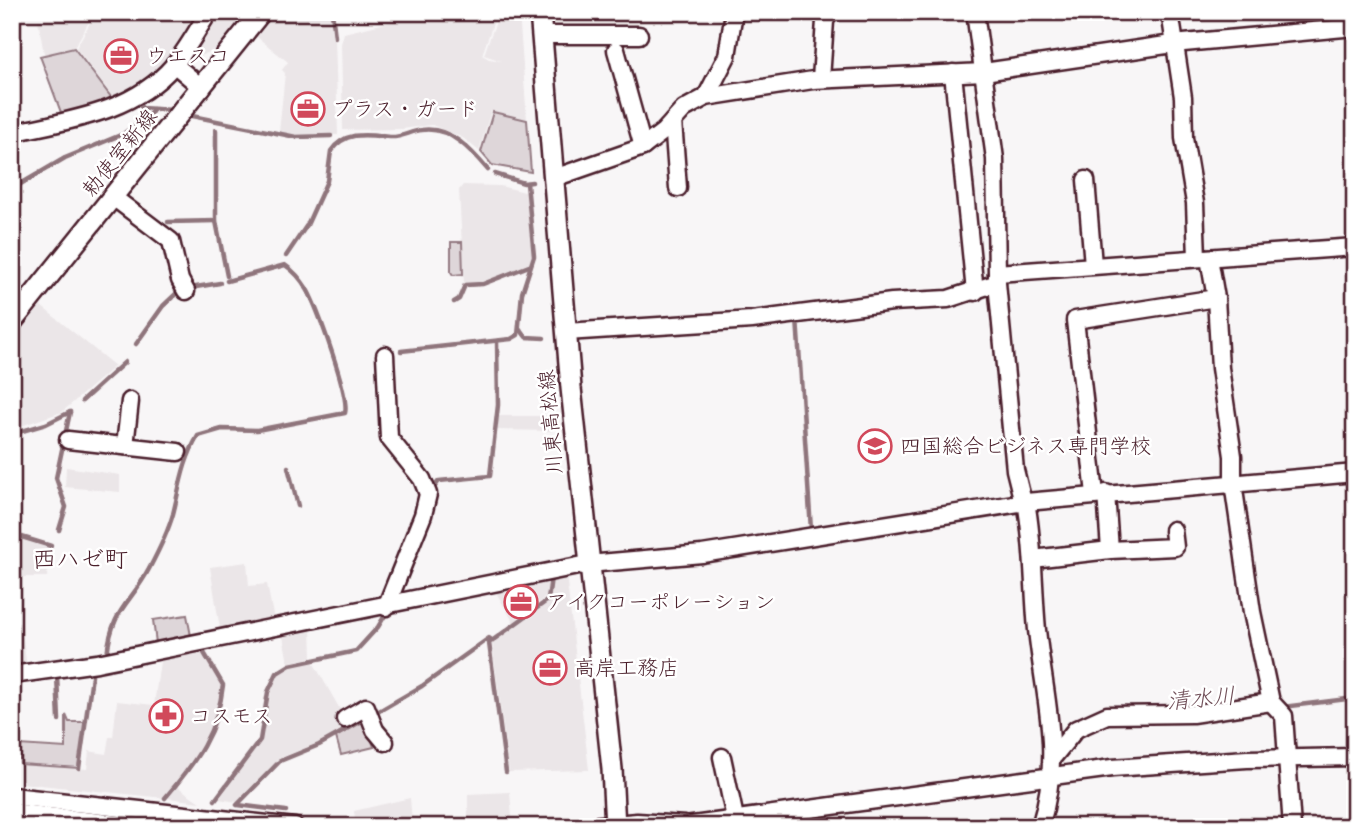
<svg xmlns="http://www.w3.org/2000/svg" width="1367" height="839" font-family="'Balsamiq Sans','Klee One',sans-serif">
<rect width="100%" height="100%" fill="#f8f6f7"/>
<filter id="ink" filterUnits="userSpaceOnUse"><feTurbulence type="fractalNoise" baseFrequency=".0143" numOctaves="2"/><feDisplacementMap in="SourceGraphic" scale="14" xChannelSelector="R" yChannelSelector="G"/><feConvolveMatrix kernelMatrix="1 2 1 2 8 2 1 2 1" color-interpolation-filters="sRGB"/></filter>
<g filter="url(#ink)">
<g fill="#ebe6e8">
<path d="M96,12H205L180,49L155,74L116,101L76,48Z"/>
<path d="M216,12H250L223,46L198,57L184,59Z"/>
<path d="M276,12H331L335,37L338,135L296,136L279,132L285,73L282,70L288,62L257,37Z"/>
<path d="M432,12H497L482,55L489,59L502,61L484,55L489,40L500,12H519L527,120L491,111L479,151L463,138L432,125L402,129L343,130L341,44L344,33Z"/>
<path d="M38,20L89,19L90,20L74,48L44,54Z"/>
<path d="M463,185L500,186L529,193L533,248L530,265L483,284H464L459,190Z"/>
<path d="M41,306L115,366L62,412L12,429V341Z"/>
<path d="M499,416H550L552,431L496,430Z"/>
<path d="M66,467L120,475V492L65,487Z"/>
<path d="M12,534L50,546L47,577H12Z"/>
<path d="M247,562L249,586L267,584L274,620L220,629L210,567Z"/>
<path d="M566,574L589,770L509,772L492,643L550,599L552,576Z"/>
<path d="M548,578L547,596L514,623L494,589Z"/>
<path d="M21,623L27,668L12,669V624Z"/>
<path d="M311,626L312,657L288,663L282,631Z"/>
<path d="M199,645L222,685L215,723L202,750L164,798L21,783L20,764L87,769L89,751L106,754L109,737H113L117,701L154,705L161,654Z"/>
<path d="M313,662L349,725L318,743L280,758L237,802L219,799L261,740L274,678L290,666Z"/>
<path d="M177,786L188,794L200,802L167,798Z"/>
<path d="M510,792L512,818L468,821V794Z"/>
<path d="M410,798L412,822L355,819L354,811Z"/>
</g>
<g fill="#ded6d9" stroke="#947a82" stroke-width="2">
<path d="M74,48L114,101L62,115L40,56Z"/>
<path d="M493,112L527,120L531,172L492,165L481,152Z"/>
<path d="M451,242H462L463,274L453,275L451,272Z"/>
<path d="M187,615L191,636L156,643L153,620Z"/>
<path d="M66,715L69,722H85L79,768L20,764L19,745L66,748Z"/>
<path d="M365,720L374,747L341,755L336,737Z"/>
</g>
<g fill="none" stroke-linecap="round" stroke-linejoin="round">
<g stroke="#8f747b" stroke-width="4.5">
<path d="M332,12L335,37"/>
<path d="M137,101L142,108L172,110"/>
<path d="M192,116L296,137L331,136"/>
<path d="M216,130V221L227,276"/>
<path d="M495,174L524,183L532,182"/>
<path d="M12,189L65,158L123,134L152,112L153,109"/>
<path d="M168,222L216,221"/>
<path d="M286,256L307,225L327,181L331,151C346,130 368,135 390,137C401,138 411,131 422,130C450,126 472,151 488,170"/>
<path d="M196,287L220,283"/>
<path d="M454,302L459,299L465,285L483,284L529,266"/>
<path d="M797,318L811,530"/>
<path d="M520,329L526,337L544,338"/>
<path d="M136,344L163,306L180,290"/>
<path d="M401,351L511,339L518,335L522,293L534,256L527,183"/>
<path d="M82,401L125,362"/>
<path d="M12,434L46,424L70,412"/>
<path d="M288,467L298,506"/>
<path d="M432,490L439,481L490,476L498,405L497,341"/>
<path d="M59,530L66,507L56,478L70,412"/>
<path d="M12,534L51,546"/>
<path d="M107,655C112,608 130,605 149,569C158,552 168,532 173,514C180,486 183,461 198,436L222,429L257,430L345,413C350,396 317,307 307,289C301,279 294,271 285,265L227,281"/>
<path d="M57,675L59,720"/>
<path d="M1283,707L1355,698"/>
<path d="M374,714L422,686L489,638L493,641"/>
<path d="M79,768L93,669"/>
<path d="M506,772L489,643L548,600L551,577"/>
<path d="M165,798C195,763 218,732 223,685L200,646"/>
<path d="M215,800L260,740L268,692L277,673L290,665L356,651L378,627L387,612"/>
<path d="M237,805L280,761L319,745L367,718"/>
<path d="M238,805L286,811"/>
</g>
<defs>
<g id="minor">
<path d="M975,12L995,159L997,273"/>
<path d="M1170,12L1183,97L1184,138L1195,203L1197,258"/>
<path d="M542,35H639"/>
<path d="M616,50L643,147"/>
<path d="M174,64L202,88"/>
<path d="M953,73L975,292"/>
<path d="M821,79L825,21L830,12"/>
<path d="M706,97L727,56L734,12"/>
<path d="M673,121L678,188"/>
<path d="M12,133C69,120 132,113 173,66C187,50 197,30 209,12"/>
<path d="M554,178L643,147L664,131L684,109L706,97L813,80L984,72L1173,44L1355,27"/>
<path d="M1086,180L1093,265"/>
<path d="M113,197L171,241L180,280L186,291"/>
<path d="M1209,258L1216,298L1220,368L1233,456V483L1252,612L1271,702L1284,716L1292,827"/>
<path d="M997,283L1015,470L1023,502"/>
<path d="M566,332L752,320L892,302L948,299L997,283V273L1355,247"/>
<path d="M385,355L389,438L422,479L428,494L423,515L386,607"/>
<path d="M68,440L178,452"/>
<path d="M125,446L130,401"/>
<path d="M1095,494L1075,320L1216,298"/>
<path d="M1026,502C1034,544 1033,587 1037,630C1045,704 1063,752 1040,827"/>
<path d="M1110,550L1175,547L1173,530"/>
<path d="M1033,559L1110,550L1106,493"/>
<path d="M12,675L97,663L588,564L702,554L1026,502L1355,473"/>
<path d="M345,719L366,707L375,730L385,742"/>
<path d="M1054,756L1076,729L1107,715L1192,714L1271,702"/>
<path d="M722,757L735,818"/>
<path d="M12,796L295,827"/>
<path d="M12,812L143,827"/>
<path d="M578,827L637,822L685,825"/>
<path d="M678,827L1112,768L1247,759L1355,757"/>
</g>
<g id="major">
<path d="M540,12L571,388L612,769L615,827"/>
<path d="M12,322L261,12"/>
</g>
</defs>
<use href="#minor" stroke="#4a1f2b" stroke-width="21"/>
<use href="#major" stroke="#4a1f2b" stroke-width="24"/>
<use href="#minor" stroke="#fff" stroke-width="16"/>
<use href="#major" stroke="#fff" stroke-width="19"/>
</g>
</g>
<defs>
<symbol id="office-ring" viewBox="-11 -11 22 22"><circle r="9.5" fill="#fff" stroke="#d1495b" stroke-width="1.5"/><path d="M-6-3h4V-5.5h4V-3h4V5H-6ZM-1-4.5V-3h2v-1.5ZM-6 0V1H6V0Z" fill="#d1495b"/></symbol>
<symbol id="school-ring" viewBox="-11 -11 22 22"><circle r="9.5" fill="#fff" stroke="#d1495b" stroke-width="1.5"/><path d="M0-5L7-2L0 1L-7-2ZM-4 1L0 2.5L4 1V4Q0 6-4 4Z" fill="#d1495b"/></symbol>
<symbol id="pharmacy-ring" viewBox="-11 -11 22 22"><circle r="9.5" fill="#fff" stroke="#d1495b" stroke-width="1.5"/><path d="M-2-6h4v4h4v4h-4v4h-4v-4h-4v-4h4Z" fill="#d1495b"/></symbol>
</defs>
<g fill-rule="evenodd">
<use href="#office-ring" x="102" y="37" width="38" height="38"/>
<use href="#office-ring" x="289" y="90" width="38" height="38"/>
<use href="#school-ring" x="856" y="427" width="38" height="38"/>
<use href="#office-ring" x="502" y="583" width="38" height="38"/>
<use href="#office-ring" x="531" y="649" width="38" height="38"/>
<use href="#pharmacy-ring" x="147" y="697" width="38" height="38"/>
</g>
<g text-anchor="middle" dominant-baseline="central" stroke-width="5" stroke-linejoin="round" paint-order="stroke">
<g font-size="21" fill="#4a1f2b" stroke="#fff" text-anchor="start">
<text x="146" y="56">ウエスコ</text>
<text x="332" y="109">プラス・ガード</text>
<text x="900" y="446">四国総合ビジネス専門学校</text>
<text x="546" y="602">アイクコーポレーション</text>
<text x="574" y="668">高岸工務店</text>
<text x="190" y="716">コスモス</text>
</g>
<g font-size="21" fill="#4a1f2b" stroke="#fff">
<text transform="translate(120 153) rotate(-51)">勅使室新線</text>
<text transform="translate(551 422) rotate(-95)">川東高松線</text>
</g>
<g font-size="23" font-style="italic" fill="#72515a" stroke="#fff">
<text transform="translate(1201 699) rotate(-5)">清水川</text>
</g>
<g font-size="24" fill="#4a1f2b" stroke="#fff">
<text x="80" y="559">西ハゼ町</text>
</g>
</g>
<rect width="1367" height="839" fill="none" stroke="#fff" stroke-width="42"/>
<rect x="21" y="21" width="1325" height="797" fill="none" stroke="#4a1f2b" stroke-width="2.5" filter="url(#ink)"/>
</svg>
